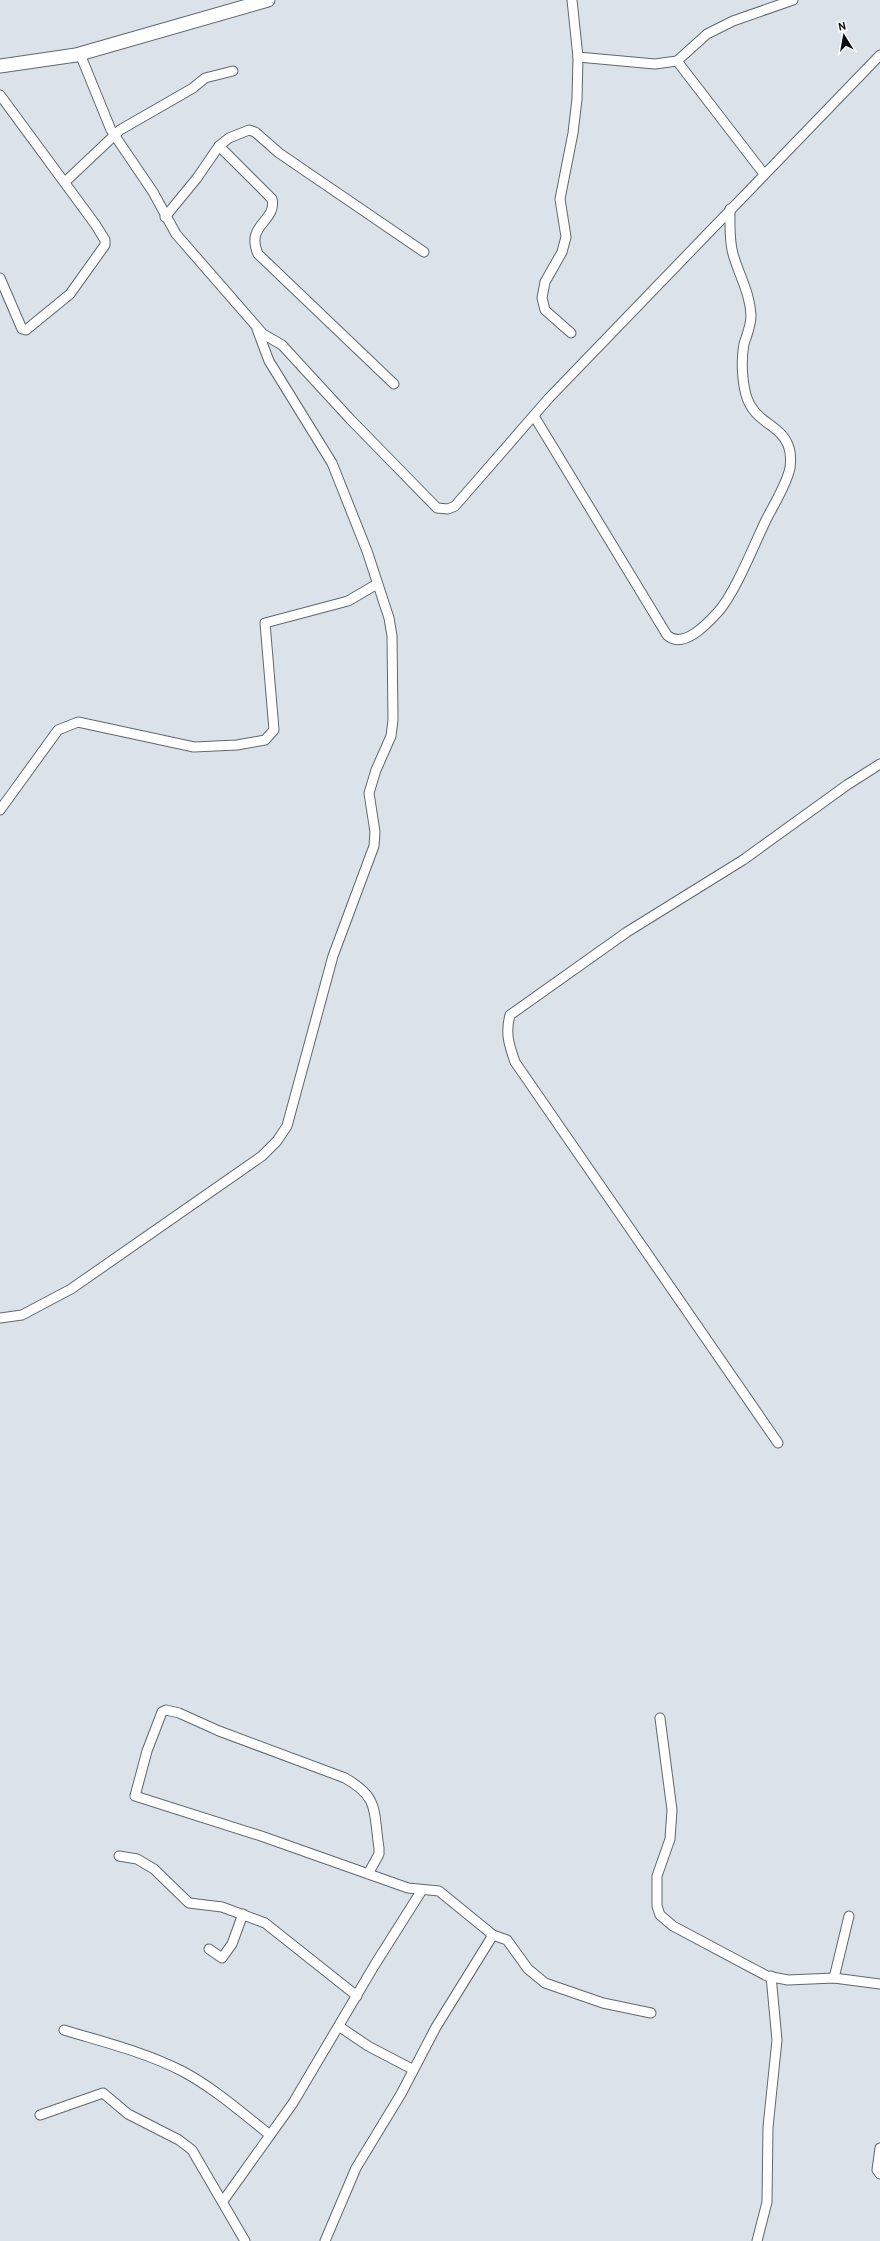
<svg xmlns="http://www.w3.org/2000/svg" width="880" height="2241" font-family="'PT Sans',sans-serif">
<rect width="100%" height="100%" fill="#dbe2ea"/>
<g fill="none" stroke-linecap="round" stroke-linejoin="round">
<defs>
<g id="minor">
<path d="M80,54L111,130L153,192L176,234L263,334L282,345L351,420L437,508L448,509L455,506L549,398L880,55"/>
<path d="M578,57L655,64L677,61L707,34L733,21L793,0"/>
<path d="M677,61L764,174"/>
<path d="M0,95L95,224L105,240V245L70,294L26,330L22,329L0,278"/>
<path d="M219,146L272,199C277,222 245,224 258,254L394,384"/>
<path d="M65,182L120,130L193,88L205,78L233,71"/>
<path d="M165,217L197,178L219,146L229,138L249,130L255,132L279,153L424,252"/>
<path d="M571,333L545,310L542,298L545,282L562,252L566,237L560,199L573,133L577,99L578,57L572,0"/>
<path d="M534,416L667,635C683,650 707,624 718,612C735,593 754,545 766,520C774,504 786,486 790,468C791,460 791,452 788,445C780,424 754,423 746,395C742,380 741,359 744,344C747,334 751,326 751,315C750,293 739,275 733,254C729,240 730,224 730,209"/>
<path d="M0,810L58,730L78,722L194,747L237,745L265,740L274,730L265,623L348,601L377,584"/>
<path d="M0,1318L22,1315L71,1289L262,1156L277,1141L287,1126L333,956L374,846L375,832L369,793L376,770L391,736L393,720L392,636L389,618L367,551L332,463L269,361L257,329"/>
<path d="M778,1443L515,1062C509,1045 505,1033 510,1015L627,932L743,860L847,785L880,764"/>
<path d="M660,1718L672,1810L670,1839L657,1876V1906L660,1915L673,1926L767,1976L788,1980L834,1978L880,1984"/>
<path d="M119,1856L137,1859L154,1869L189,1903L222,1907L265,1923L357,1996"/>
<path d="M368,1874L379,1854V1848C373,1810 380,1798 345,1778L219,1731L179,1713L166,1710L162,1712L147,1751L135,1796L261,1836L408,1888L439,1891L493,1935L507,1940L528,1969L545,1983L603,2003L651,2013"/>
<path d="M209,1949L222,1958L232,1944L243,1914"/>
<path d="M834,1978L849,1916"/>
<path d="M340,2027L368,2046L412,2069"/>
<path d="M64,2030C103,2042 145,2052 182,2071C214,2088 242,2113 270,2135"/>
<path d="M40,2115L103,2093L128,2114L179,2140L192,2150L245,2241"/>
<path d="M880,2148L877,2170L880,2174"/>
<path d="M223,2201L293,2103L374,1966L422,1890"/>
<path d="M325,2241L356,2168L401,2094L436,2027L493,1935"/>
<path d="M757,2241L767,2202L768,2127L777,2040L771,1976"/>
</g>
<path id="secondary" d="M0,66L76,55L268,0"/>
</defs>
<use href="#minor" stroke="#61676e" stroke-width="11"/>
<use href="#secondary" stroke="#61676e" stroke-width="15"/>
<use href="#minor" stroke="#fff" stroke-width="9"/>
<use href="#secondary" stroke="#fff" stroke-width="13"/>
</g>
<g transform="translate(844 36) rotate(349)" stroke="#ffffff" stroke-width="3" paint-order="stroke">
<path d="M0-3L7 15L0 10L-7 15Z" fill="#0a0d0f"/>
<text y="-6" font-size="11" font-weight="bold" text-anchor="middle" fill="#0a0d0f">N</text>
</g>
</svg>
